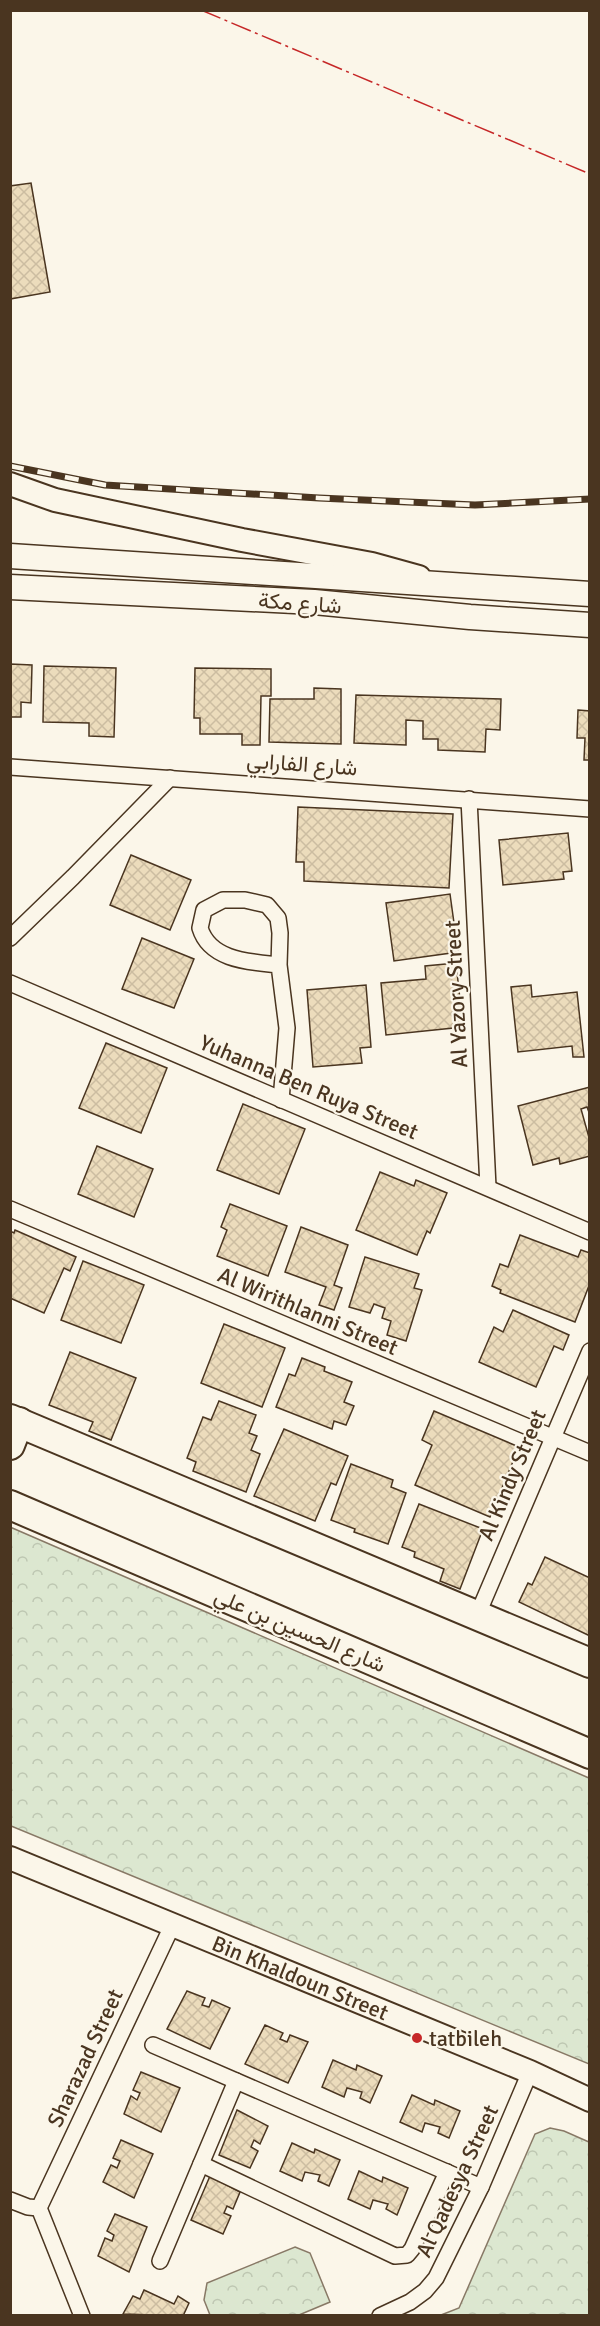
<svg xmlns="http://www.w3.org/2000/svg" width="600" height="2326" font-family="Signika,Vazirmatn,sans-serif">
<defs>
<pattern id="park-crowns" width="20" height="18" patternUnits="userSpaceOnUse" patternTransform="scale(1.5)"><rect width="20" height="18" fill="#dce7d0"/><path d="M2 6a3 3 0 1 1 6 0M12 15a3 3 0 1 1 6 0" fill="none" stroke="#bec7b2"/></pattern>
<pattern id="building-cross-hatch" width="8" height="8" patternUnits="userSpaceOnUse" patternTransform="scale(1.5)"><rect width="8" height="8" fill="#ecdcbc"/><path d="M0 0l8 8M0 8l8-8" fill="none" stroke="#ccbda1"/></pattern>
</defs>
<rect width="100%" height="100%" fill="#fbf6e9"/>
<g fill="url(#park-crowns)" stroke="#887966" stroke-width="1.5">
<path d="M10,1527L589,1778V2064L11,1826Z"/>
<path d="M550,2128L564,2131L589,2142V2315H441L459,2308L535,2134Z"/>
<path d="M295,2247L310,2253L330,2302L299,2315H210L204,2300L207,2283Z"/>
</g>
<g fill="url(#building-cross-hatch)" stroke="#4a3520" stroke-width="1.5">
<path d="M31,183L50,292L10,299V186Z"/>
<path d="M10,664L32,665L31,703L21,702V717H10Z"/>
<path d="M44,666L116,668L114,737L89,736V723L43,722Z"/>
<path d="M195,668L271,669V696H261L260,745H242V734H200V718H194Z"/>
<path d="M314,688L341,689V744L269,742L270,699H314Z"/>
<path d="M356,695L501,699L500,730L486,729L485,752L438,750V739H423V721L406,720V745L354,743Z"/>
<path d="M578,710L590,711V760H584L585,738H577Z"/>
<path d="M298,807L453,814L449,888L304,881V862H296Z"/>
<path d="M568,833L572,871L563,872L564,879L503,885L499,840Z"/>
<path d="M131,855L191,880L170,930L110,905Z"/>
<path d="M450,894L458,952L394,961L386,903Z"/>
<path d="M142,938L194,959L174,1008L122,989Z"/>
<path d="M456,963L463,1027L386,1035L381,983L426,979L425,966Z"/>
<path d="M366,985L371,1047L360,1048L362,1063L313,1067L307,990Z"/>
<path d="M531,985L532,997L577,992L584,1057H573L572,1046L518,1052L511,987Z"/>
<path d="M106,1043L167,1068L141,1133L79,1108Z"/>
<path d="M590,1087V1115L587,1107L581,1109L590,1141V1156L560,1164L559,1158L533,1165L518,1106Z"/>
<path d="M243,1104L305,1129L279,1194L217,1170Z"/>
<path d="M97,1146L153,1169L134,1217L78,1194Z"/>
<path d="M380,1172L414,1186L416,1180L447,1193L430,1233L427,1231L417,1255L356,1230Z"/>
<path d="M230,1204L287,1226L268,1276L217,1256L227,1230L221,1227Z"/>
<path d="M301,1227L348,1245L334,1285L342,1288L334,1310L319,1305L326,1287L285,1272Z"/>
<path d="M15,1230L76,1257L70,1271L64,1268L44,1313L10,1298V1231L14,1233Z"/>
<path d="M520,1235L578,1257L581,1250L590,1253V1283L575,1322L500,1293L501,1290L492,1286L500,1264L508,1267Z"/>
<path d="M365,1257L419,1274L414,1288L422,1290L406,1341L387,1335L391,1321L382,1318L385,1308L374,1304L370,1313L349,1307Z"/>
<path d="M83,1261L144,1285L121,1343L61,1320Z"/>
<path d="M513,1310L569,1335L563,1350L554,1346L536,1387L479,1362L494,1327L503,1332Z"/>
<path d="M224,1324L285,1348L262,1407L201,1383Z"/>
<path d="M70,1352L136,1378L111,1440L89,1431L93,1422L49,1405Z"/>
<path d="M302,1358L325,1367L324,1371L352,1382L344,1402L354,1406L346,1425L334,1421L332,1429L276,1407L289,1374L295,1376Z"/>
<path d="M219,1401L256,1415L249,1433L257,1436L251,1450L260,1454L246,1492L193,1471L196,1462L187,1458L203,1417L211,1420Z"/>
<path d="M434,1411L519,1447L490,1517L415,1485L432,1445L422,1440Z"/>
<path d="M284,1429L348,1456L336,1485L331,1483L315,1521L254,1496Z"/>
<path d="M351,1464L393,1480L391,1487L406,1493L388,1544L354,1532L355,1529L331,1520Z"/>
<path d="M419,1504L483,1529L460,1589L440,1581L444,1569L414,1557L415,1552L402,1547Z"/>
<path d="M545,1557L590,1578V1636L519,1602L528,1583L532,1585Z"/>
<path d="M187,1991L205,1998L202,2005L209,2007L212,2000L230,2008L210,2049L167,2029Z"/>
<path d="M265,2025L283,2033L280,2039L287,2042L290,2035L308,2042L288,2083L245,2064Z"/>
<path d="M333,2060L356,2070L357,2065L382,2076L370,2103L360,2098L362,2092L347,2088L344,2097L322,2087Z"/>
<path d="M141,2072L180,2088L161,2132L124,2114L131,2096L137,2100L140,2093L133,2090Z"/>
<path d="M412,2095L434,2105L435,2100L460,2111L449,2138L438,2133L440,2127L425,2123L422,2132L400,2122Z"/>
<path d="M237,2110L268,2126L260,2144L254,2140L251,2147L258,2151L250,2168L219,2155Z"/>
<path d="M121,2140L153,2154L134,2198L103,2182L111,2165L117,2168L120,2161L113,2158Z"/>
<path d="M292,2143L314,2153L315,2149L340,2160L329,2186L318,2181L320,2175L305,2172L302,2181L280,2171Z"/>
<path d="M359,2171L382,2182L383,2177L408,2188L397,2215L386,2209L388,2204L373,2200L370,2209L348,2199Z"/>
<path d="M210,2176L240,2192L233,2209L227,2206L224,2213L231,2216L223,2234L191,2220Z"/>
<path d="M115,2214L147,2227L129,2272L98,2256L105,2238L112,2241L114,2235L107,2231Z"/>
<path d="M144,2290L174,2304L178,2296L189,2303L183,2316L123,2314L133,2296L140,2299Z"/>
</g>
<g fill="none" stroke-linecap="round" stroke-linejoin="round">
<defs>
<g id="street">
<path d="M10,767L590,809"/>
<path d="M469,799L488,1187"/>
<path d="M10,938L73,877L170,778"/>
<path d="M279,965C251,962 210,961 200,928L204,910L223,900H245L267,905L278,918L280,933L279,965L287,1028L281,1100"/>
<path d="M10,983L590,1232"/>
<path d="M10,1209L590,1453"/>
<path d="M477,1616L590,1351"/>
<path d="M153,2045L481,2187"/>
<path d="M201,2164L395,2256L407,2255L412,2249L447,2172"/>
<path d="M10,2200L28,2207L39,2208"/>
<path d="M39,2208L172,1926"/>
<path d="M39,2208L82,2316"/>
<path d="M160,2261L236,2081"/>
<path d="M380,2316L410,2302L425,2291L436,2278L481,2187L530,2072"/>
</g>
<g id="secondary">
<path d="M10,484L55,500L242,540L372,564L419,577"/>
<path id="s1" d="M10,1858L530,2072L590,2100"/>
</g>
<g id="primary">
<path d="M10,556L590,594"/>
<path d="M10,587L314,602L470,617L590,625"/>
</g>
<g id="highway">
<path d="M10,1419L590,1663"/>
<path d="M10,1445L19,1422"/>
<path d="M10,1505L590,1754"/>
</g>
</defs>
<use href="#street" stroke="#4a3520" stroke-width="18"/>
<use href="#secondary" stroke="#4a3520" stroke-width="26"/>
<use href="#primary" stroke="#4a3520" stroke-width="27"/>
<use href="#highway" stroke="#4a3520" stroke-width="32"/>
<use href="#street" stroke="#fbf6e9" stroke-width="15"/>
<use href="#secondary" stroke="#fbf6e9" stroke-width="22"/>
<use href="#primary" stroke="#fbf6e9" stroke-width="24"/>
<use href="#highway" stroke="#fbf6e9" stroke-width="28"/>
<defs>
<path id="rail" d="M10,466L105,485L319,498L475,505L590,499"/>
</defs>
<use href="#rail" stroke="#4a3520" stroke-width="7"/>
<use href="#rail" stroke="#fbf6e9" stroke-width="4.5" stroke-dasharray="14" stroke-linecap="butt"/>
<path stroke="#4a3520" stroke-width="3" d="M11,2316H14"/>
<path stroke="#c62828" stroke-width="1.5" stroke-dasharray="21 4.5 3 4.5" stroke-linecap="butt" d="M201,10L590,174"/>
</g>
<circle fill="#c62828" stroke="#fbf6e9" stroke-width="2" cx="417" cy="2038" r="6"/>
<g text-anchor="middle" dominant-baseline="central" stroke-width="4.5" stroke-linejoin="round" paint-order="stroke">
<g font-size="22" fill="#4a3520" stroke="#fbf6e9">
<text transform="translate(300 603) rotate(4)">شارع مكة</text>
<text transform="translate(302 764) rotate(4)">شارع الفارابي</text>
<text transform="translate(456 994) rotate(-93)">Al Yazory Street</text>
<text transform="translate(309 1087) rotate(23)">Yuhanna Ben Ruya Street</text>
<text transform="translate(308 1311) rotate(23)">Al Wirithlanni Street</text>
<text transform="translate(512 1475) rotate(-67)">Al Kindy Street</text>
<text transform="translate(300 1630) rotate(23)">شارع الحسين بن علي</text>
<text stroke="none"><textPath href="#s1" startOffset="314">Bin Khaldoun Street</textPath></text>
<text transform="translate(85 2058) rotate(-65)">Sharazad Street</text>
<text transform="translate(457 2181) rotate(-65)">Al Qadesya Street</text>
</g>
<g font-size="22" fill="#4a3520" stroke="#fbf6e9" text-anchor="start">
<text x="429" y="2038">tatbileh</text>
</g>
</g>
<rect width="600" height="2326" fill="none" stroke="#4a3520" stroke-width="24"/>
</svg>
